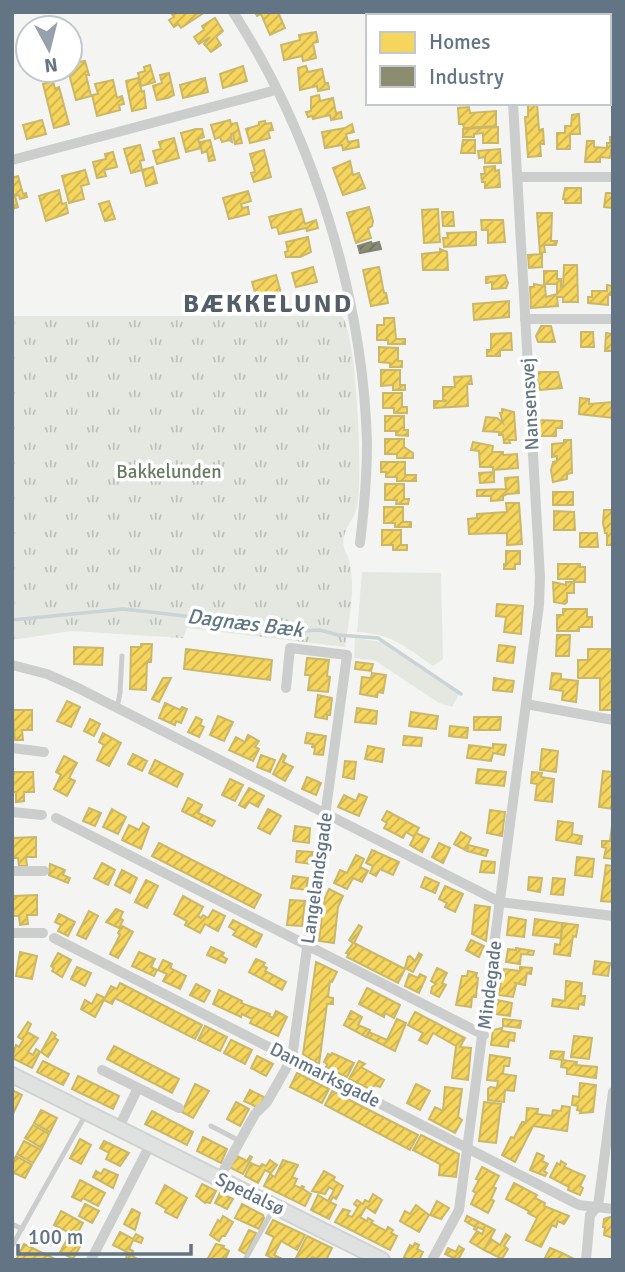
<svg xmlns="http://www.w3.org/2000/svg" width="625" height="1272" font-family="Signika,sans-serif">
<defs>
<pattern id="park-tufts" width="24" height="20" patternUnits="userSpaceOnUse" patternTransform="scale(1.75)"><rect width="24" height="20" fill="#e4e8e1"/><path d="M3 7l-1-3M5 7V3M7 7l1-3M15 17l-1-3M17 17v-4M19 17l1-3" fill="none" stroke="#bcc1bc"/></pattern>
<pattern id="homes-hatch" width="6" height="6" patternUnits="userSpaceOnUse" patternTransform="scale(1.75)"><rect width="6" height="6" fill="#f6d55c"/><path d="M-1 1l2-2M0 6l6-6M5 7l2-2" fill="none" stroke="#cbb152"/></pattern>
<pattern id="industry-hatch" width="6" height="6" patternUnits="userSpaceOnUse" patternTransform="scale(1.75)"><rect width="6" height="6" fill="#8c8c6e"/><path d="M-1 1l2-2M0 6l6-6M5 7l2-2" fill="none" stroke="#70725c"/></pattern>
</defs>
<rect width="100%" height="100%" fill="#f4f5f3"/>
<g fill="#e4e8e1">
<path d="M362,572L441,573L443,659L433,666C406,647 390,633 357,632Z"/>
<path d="M355,638L382,642L459,694L452,707L439,703L376,661L354,658Z"/>
</g>
<path fill="url(#park-tufts)" d="M12,316H342C357,336 363,478 357,507C354,521 340,532 344,547C344,551 347,553 348,557C357,586 349,618 345,647L187,628L183,638L72,631L12,640Z"/>
<g fill="url(#homes-hatch)" stroke="#cab868" stroke-width="2">
<path d="M170,12H205L181,28L178,24L174,27L169,20L174,17Z"/>
<path d="M255,12H278L285,28L270,35L261,14L257,16Z"/>
<path d="M215,18L223,31L216,37L221,45L211,52L204,44L210,37L199,44L194,37L204,30L202,26Z"/>
<path d="M316,32L318,42L313,43L316,58L303,61L302,56L284,60L281,45L300,40L299,35Z"/>
<path d="M85,61L89,75H86L91,96L76,100L68,70L76,68L74,63Z"/>
<path d="M150,65L155,82L141,86L138,73L145,71L144,67Z"/>
<path d="M243,66L247,81L223,88L220,74Z"/>
<path d="M306,66L308,72L322,69L325,83H328L329,89L318,91L317,86L300,90L298,68Z"/>
<path d="M169,73L174,95L168,98L157,100L153,86L162,83L160,75Z"/>
<path d="M138,78L142,92L144,91L146,108L132,111L126,81Z"/>
<path d="M205,78L208,92L183,98L180,85Z"/>
<path d="M113,80L117,98L122,96L124,104L119,105L120,110L97,116L92,95L98,94L95,84Z"/>
<path d="M53,81L55,89L59,87L69,124L54,128L43,84Z"/>
<path d="M319,95L320,101L333,98L336,113L341,112L342,118L331,120L330,115L313,119L312,116L308,117L306,112L311,111V97Z"/>
<path d="M528,103H537L539,130L543,129L544,144H540L541,156L528,157L525,117H528Z"/>
<path d="M469,107L470,113L496,111V126L464,128L463,124H459L458,108Z"/>
<path d="M579,114L580,134H570V149H557V133H565V126H571L572,115Z"/>
<path d="M42,120L46,134L27,139L23,125Z"/>
<path d="M230,120L231,124L237,123L242,143L235,144L233,133L231,134L232,142L229,140L222,142L220,137L215,139L211,125Z"/>
<path d="M265,121L266,124L271,123L273,130L268,131L270,138L250,143L246,129L259,125V122Z"/>
<path d="M352,124L354,132L346,134L348,142L358,140L359,147L343,150L342,145L325,148L322,132L345,128Z"/>
<path d="M498,127V143H483V133L474,134V137H463V129Z"/>
<path d="M196,129H202L204,137L198,139L201,148L186,152L181,133Z"/>
<path d="M610,137H613L610,158L600,157V162H585L587,141H594V147L607,148V143H610Z"/>
<path d="M174,138L179,158L157,164L153,151L161,149L159,142Z"/>
<path d="M210,140L215,160L209,161L207,151L202,153L200,142Z"/>
<path d="M463,140H475V153H461Z"/>
<path d="M140,145L144,160L140,161L142,170L131,173L124,149Z"/>
<path d="M500,149L501,163H485V157L479,158L478,151Z"/>
<path d="M264,150L271,177L254,182L251,173L255,172L250,154Z"/>
<path d="M113,152L117,167L104,170L106,176L97,178L93,162L106,159L105,154Z"/>
<path d="M350,161L353,175L359,173L365,188L343,195L333,168Z"/>
<path d="M495,166V171L499,170L500,187L485,188V182H482L481,174H485L484,167Z"/>
<path d="M153,167L157,183L146,186L142,170Z"/>
<path d="M85,170L89,184L81,186L84,199L69,203L62,176Z"/>
<path d="M18,176L23,194L26,193L27,197L20,199L19,195L15,196L18,207L12,209V178Z"/>
<path d="M565,188H581V203H565V199H563Z"/>
<path d="M59,190L62,204L66,203L68,213L46,221L39,196Z"/>
<path d="M248,191L251,201L241,204L242,208L248,207L249,214L229,219L223,198Z"/>
<path d="M606,193H613V208L604,207Z"/>
<path d="M109,201L115,219L105,221L99,204Z"/>
<path d="M369,207L373,221L372,226L368,228L371,238L356,243L347,213Z"/>
<path d="M301,209L305,224L316,220L318,228L307,231L306,228L279,234L277,227L272,228L269,217Z"/>
<path d="M438,209L440,242L424,243L422,210Z"/>
<path d="M442,212H453L454,226H443Z"/>
<path d="M537,213H552L551,241H557L556,245H544L545,252L540,253Z"/>
<path d="M481,220H503L505,242L488,243V230H482Z"/>
<path d="M476,232V245L444,247L443,238H448L447,233Z"/>
<path d="M308,237L311,252L300,257H286L285,252L288,251L286,242Z"/>
<path d="M440,249L447,252L448,270H423L422,254L440,252Z"/>
<path d="M542,254V267L529,268L528,255Z"/>
<path d="M564,265H577L578,302H563V297H557L558,306L531,308L530,287H534V284L545,286L546,297L557,294V284H544V271H557V279H561V287H563Z"/>
<path d="M313,267L317,282L296,287L292,273Z"/>
<path d="M379,267L384,293H386L388,303L371,306L363,270Z"/>
<path d="M276,275L281,293L257,299L252,282Z"/>
<path d="M505,275L508,283L506,288L492,289V282L486,283V277Z"/>
<path d="M607,285L613,286V295H608V305L588,303V297H592V291H607Z"/>
<path d="M509,301V317L474,320L473,304Z"/>
<path d="M384,318H394L396,339H405V344H388V340H377V325H384Z"/>
<path d="M541,326H551L555,342H538L536,336Z"/>
<path d="M581,332H593L594,347H581Z"/>
<path d="M511,333L512,350H500V356H487V350H491V334Z"/>
<path d="M606,333L613,334V351H605Z"/>
<path d="M379,347L398,348V361H402V367H390V363L379,362Z"/>
<path d="M381,370H400V385H405V390H393V385L381,386Z"/>
<path d="M539,372H558L562,388L540,390L537,379Z"/>
<path d="M471,376L472,384H467L468,406L434,408V401H447L443,400V387H455L454,377Z"/>
<path d="M383,393H402V407H407V413H394V408H383Z"/>
<path d="M580,398L589,399V404L613,402V418L579,414Z"/>
<path d="M502,409L514,412L516,440H509L510,443H504L503,435H499V432L483,431L486,417L497,418L503,423L500,413H502Z"/>
<path d="M385,416H404V430H408V436L396,435V431H385Z"/>
<path d="M539,420L562,421V428H556V436H540Z"/>
<path d="M385,439H404V447L413,453V458H397V454H385Z"/>
<path d="M564,440H571L572,473L567,474V479L553,482L551,470L553,462L557,461V456L552,457V444L564,443Z"/>
<path d="M473,442L493,446L492,452H503V455L517,454L518,468L493,470V467H480L479,451L471,450Z"/>
<path d="M381,462H405V475H416V481H397V477H386V472H381Z"/>
<path d="M494,472V482L480,483L479,473Z"/>
<path d="M518,477L519,493L507,494L503,496V500L491,501V496H477V490L506,489L505,478Z"/>
<path d="M385,484H404V499H409L408,504H396L397,500H385Z"/>
<rect x="553" y="492" width="20" height="13"/>
<path d="M506,503H519L522,544L507,545V533L469,534L468,519L477,518V514L507,512Z"/>
<path d="M384,507H403V522H411V527H395V523H384Z"/>
<path d="M604,510H612V545H607V533H605L603,523Z"/>
<path d="M554,511L574,512L575,530H554Z"/>
<path d="M382,530H401V545H407V550H393V545H382Z"/>
<path d="M580,533H597L598,547H580Z"/>
<path d="M506,551H520V564H515V569H504V564H506Z"/>
<path d="M558,564H580V567H585V582H574V579H558Z"/>
<path d="M553,582L566,585V582H574V593H567V602L565,604L554,602Z"/>
<path d="M497,604L523,606L521,634L504,632L506,617L496,616Z"/>
<path d="M563,609H587V617H592V627H579V631H557V615H563Z"/>
<path d="M557,635H570L569,656H556Z"/>
<path d="M141,644H152L151,662H147L146,690L130,689L131,647H141Z"/>
<path d="M499,645L515,647L513,663L497,661Z"/>
<path d="M74,647L103,648L102,665L74,664Z"/>
<path d="M186,649L272,660L270,680L184,669Z"/>
<path d="M588,649H612V710H600V678H578V660H588Z"/>
<path d="M307,658L329,660L327,676L330,677L328,692L308,690L310,675H305Z"/>
<path d="M356,662L373,664L371,671L355,669Z"/>
<path d="M372,673L386,675L383,693L378,692L377,697L360,694L362,677L371,678Z"/>
<path d="M552,673L561,674V679L578,681L576,702L562,700L563,691L550,689Z"/>
<path d="M163,678H171L159,702L152,699Z"/>
<path d="M494,678L514,681L512,692L493,690Z"/>
<path d="M318,695L332,698L330,715H327V719L315,717Z"/>
<path d="M67,701L80,707L71,727L57,721Z"/>
<path d="M165,703L180,710L182,707L187,709L181,723L176,721L175,725L159,718Z"/>
<path d="M357,708L377,711L376,724L355,722Z"/>
<path d="M12,710H32V730H22L23,740H15Z"/>
<path d="M411,712L438,716L436,729L409,726Z"/>
<path d="M218,716L233,722L224,741L210,735Z"/>
<path d="M196,717L202,720L200,725L204,727L199,737L188,732Z"/>
<path d="M474,717H501L500,730H474Z"/>
<path d="M90,719L100,724L94,736L84,731Z"/>
<path d="M450,726L468,728L467,738L449,736Z"/>
<path d="M103,733L121,743L109,766L97,760L104,745L99,742Z"/>
<path d="M307,733L326,736L323,755L314,754L315,748L312,747L313,744L305,743Z"/>
<path d="M248,735L259,741L255,747L259,749L253,761L229,750L236,737L245,742Z"/>
<path d="M404,736L422,738L421,746L403,745Z"/>
<path d="M493,744L506,745L504,755L493,753L491,761L467,758L469,745L493,748Z"/>
<path d="M368,746L384,749L382,762L365,759Z"/>
<path d="M542,749L558,751L556,772L540,770Z"/>
<path d="M133,754L147,761L142,771L128,764Z"/>
<path d="M283,754L286,756L283,762L293,767L285,781L273,774Z"/>
<path d="M261,755L275,760L270,772L257,767Z"/>
<path d="M64,756L77,763L69,778L75,781L67,796L54,789L61,775L56,772Z"/>
<path d="M155,760L183,774L177,787L149,773Z"/>
<path d="M345,761L356,762L354,779L343,777Z"/>
<path d="M613,762V814V809L599,807L603,771L612,772Z"/>
<path d="M478,769L506,772L504,786L476,783Z"/>
<path d="M12,772H33L34,792H24V801L16,802V792H12Z"/>
<path d="M532,772L542,773L541,777L554,779L552,802L535,800L537,784L531,783Z"/>
<path d="M307,777L321,783L316,795L302,789Z"/>
<path d="M230,779L243,785L235,801L222,795Z"/>
<path d="M249,788L264,796L258,807L249,802L245,808L239,805Z"/>
<path d="M359,794L367,797L359,816L338,807L344,795L356,801Z"/>
<path d="M188,798L202,805L198,813L215,821L212,826L182,811Z"/>
<path d="M89,808L101,813L95,826L83,821Z"/>
<path d="M112,809L126,817L118,834L103,827Z"/>
<path d="M268,809L281,816L270,834L258,828Z"/>
<path d="M490,810L505,812L502,836L487,833Z"/>
<path d="M387,811L419,828L416,833L429,839L422,852L410,845L414,837L406,832L403,838L384,828L387,823L382,820Z"/>
<path d="M558,821L573,823L572,834L582,836L581,844L556,840Z"/>
<path d="M143,823L149,827L141,849L122,840L129,825L139,830Z"/>
<path d="M612,825H613V859L604,858L606,848L602,847V841H610Z"/>
<path d="M295,826L310,828L309,843L293,841Z"/>
<path d="M461,832L471,838L465,850L454,844Z"/>
<path d="M36,837V857H26L27,866H19L18,858H12V838Z"/>
<path d="M159,843L261,895L254,908L152,856Z"/>
<path d="M439,843L450,848L443,863L432,857Z"/>
<path d="M468,845L488,850L486,856L467,851Z"/>
<path d="M372,850L399,862L393,875L380,869L376,876L370,873L373,866L366,863Z"/>
<path d="M297,851L313,852L311,864L296,862Z"/>
<path d="M356,855L364,859L360,867L368,871L362,882L353,878L347,889L334,883L340,870L347,873Z"/>
<path d="M577,857L594,859L592,877L575,875Z"/>
<path d="M482,861L495,862L494,873L480,872Z"/>
<path d="M102,863L115,870L108,885L94,878Z"/>
<path d="M50,864L65,870L63,875L70,878L68,883L49,875Z"/>
<path d="M606,865L613,866V902L601,901Z"/>
<path d="M122,870L137,878L130,893L115,885Z"/>
<path d="M293,876L308,878L306,890L291,888Z"/>
<path d="M425,877L439,883L435,893L421,887Z"/>
<path d="M529,877L542,878L540,892L528,890Z"/>
<path d="M553,878L565,879L563,895L551,894Z"/>
<path d="M146,880L158,886L147,908L135,902Z"/>
<path d="M445,886L463,894L455,912L445,907L447,903L439,899Z"/>
<path d="M329,889L343,896L338,907L334,943L319,941L324,900Z"/>
<path d="M37,895V915H27L28,924L20,925L19,916H12V896Z"/>
<path d="M183,896L203,907L198,916L201,918L203,915L208,918L213,910L225,916L218,931L205,924L200,933L185,925L187,921L174,914Z"/>
<path d="M290,900L305,901L302,926L287,925Z"/>
<path d="M475,905L490,907L486,941L472,934Z"/>
<path d="M116,909L123,912L120,918L123,920L119,928L106,922Z"/>
<path d="M89,911L98,916L86,939L77,935Z"/>
<path d="M59,914L75,922L68,936L58,931L61,925L55,922Z"/>
<path d="M509,917L526,920L524,937L507,935Z"/>
<path d="M535,919L562,923L561,938L533,935Z"/>
<path d="M233,920L262,935L256,947L233,935L236,931L229,927Z"/>
<path d="M563,923L578,925L576,937L573,936L570,956L554,954L555,944L560,945Z"/>
<path d="M359,925L362,927L354,943L405,969L398,983L347,957L349,954L346,953L353,943L349,940Z"/>
<path d="M122,926L133,932L118,958L110,954L120,935L118,933Z"/>
<path d="M471,940L484,946L479,957L466,950Z"/>
<path d="M211,947L224,953L222,956L227,959L225,963L207,955Z"/>
<path d="M516,948L534,951L533,955L521,954L520,964L506,962L508,949L516,950Z"/>
<path d="M20,952L37,956L32,979L16,976Z"/>
<path d="M139,952L155,959L151,967L157,970L154,976L132,966Z"/>
<path d="M58,953L71,960L62,977L52,971L54,968L51,966Z"/>
<path d="M419,953L422,955L413,972L405,968L408,957L410,956L415,961Z"/>
<path d="M256,959L265,963L263,966L267,968L265,971L286,982L282,990L249,972Z"/>
<path d="M163,960L172,964L170,968L186,976L180,989L163,981L167,974L158,970Z"/>
<path d="M595,961L610,963L608,976L593,974Z"/>
<path d="M316,962L337,972L332,982L330,981L328,997L333,998V1004H327L319,1064L303,1054Z"/>
<path d="M77,967L91,973L85,986L71,979Z"/>
<path d="M520,967L532,968L531,974L527,973L525,985L515,983L516,985L513,997L498,995L504,969L520,971Z"/>
<path d="M437,968L447,973L442,983L446,985L439,997L431,993L432,987L436,984L431,981Z"/>
<path d="M468,971L477,973L476,977L478,978L476,997H472L471,1007L456,1005L462,976H467Z"/>
<path d="M409,974L418,978L420,974L426,977L419,993L405,986Z"/>
<path d="M566,981L582,983L581,996H585L584,1005L579,1004L578,1009L552,1006L553,999L565,1001Z"/>
<path d="M120,983L202,1025L195,1039L115,998L112,1004L104,1000L95,1017L81,1009L85,1000L92,1004L97,994L105,998L111,986L117,989Z"/>
<path d="M196,984L210,991L204,1002L190,995Z"/>
<path d="M367,988L400,1005L394,1018L385,1013L384,1017L359,1004Z"/>
<path d="M219,990L242,1001L241,1003L270,1014L269,1016L273,1018L276,1011L287,1017L278,1036L250,1023L252,1019L242,1014L241,1017L213,1004Z"/>
<path d="M497,1000L512,1003L510,1016L495,1014Z"/>
<path d="M351,1011L362,1017L358,1025L370,1030L366,1037L344,1025L347,1019H351L348,1017Z"/>
<path d="M415,1012L465,1038L460,1047L471,1048L468,1080L452,1078L456,1046L433,1033L427,1044L419,1040L423,1033L408,1025Z"/>
<path d="M397,1019L406,1023L395,1051L367,1037L369,1032L387,1040Z"/>
<path d="M503,1019L521,1021L520,1028L503,1026Z"/>
<path d="M28,1022L31,1024L27,1032L38,1038L28,1052L33,1055L36,1049L40,1052L32,1068L12,1058L16,1045L19,1047L23,1040L18,1037Z"/>
<path d="M205,1026L227,1037L220,1051L198,1040Z"/>
<path d="M502,1028V1031L515,1033L514,1041L509,1040L508,1047L491,1045L493,1030Z"/>
<path d="M52,1032L56,1035L53,1040L55,1038L58,1040L48,1057L41,1052Z"/>
<path d="M574,1036L592,1038L589,1059L571,1057Z"/>
<path d="M231,1040L252,1050L245,1064L224,1053Z"/>
<path d="M114,1046L179,1079L172,1093L107,1059Z"/>
<path d="M551,1051L564,1052L563,1060L577,1062L576,1065L597,1067L596,1078L567,1074V1068L561,1067L562,1060L550,1058Z"/>
<path d="M332,1053L354,1063L347,1077L326,1067L327,1064L324,1062L328,1054L331,1055Z"/>
<path d="M490,1055L510,1058L509,1066H504L503,1074L516,1076L514,1091L505,1090L504,1102L488,1100V1089L490,1087L497,1088L498,1081L487,1080Z"/>
<path d="M257,1056L273,1064L266,1076L251,1068Z"/>
<path d="M43,1061L69,1074L63,1085L37,1072Z"/>
<path d="M359,1061L365,1064L361,1067L384,1080L380,1087L375,1085L372,1090L349,1079Z"/>
<path d="M297,1073L329,1089L322,1103L290,1087Z"/>
<path d="M78,1076L119,1096L113,1109L72,1089Z"/>
<path d="M580,1083L596,1085L593,1112L580,1113L581,1111L577,1110L578,1106L572,1105L573,1096L579,1097Z"/>
<path d="M195,1084L209,1091L193,1118L182,1112Z"/>
<path d="M416,1084L430,1091L420,1110L407,1103Z"/>
<path d="M445,1087L462,1089L458,1117L462,1120L455,1133L429,1119L435,1107L443,1111Z"/>
<path d="M12,1090L22,1095L12,1116Z"/>
<path d="M250,1090L264,1097L259,1108L244,1101Z"/>
<path d="M332,1091L418,1135L410,1150L325,1105Z"/>
<path d="M236,1102L249,1109L240,1126L227,1119Z"/>
<path d="M484,1102L501,1104L496,1143L479,1141Z"/>
<path d="M562,1106L570,1107L567,1131L533,1126L515,1162L502,1155L511,1137L514,1138L522,1122H526L527,1108L538,1109L537,1114L552,1116L553,1110L561,1111Z"/>
<path d="M41,1110L57,1118L50,1132L34,1123Z"/>
<path d="M152,1111L193,1132L187,1145L145,1124Z"/>
<path d="M33,1125L49,1134L42,1148L25,1138Z"/>
<path d="M421,1135L459,1154L456,1177L439,1175L440,1164L413,1150Z"/>
<path d="M203,1137L227,1149L221,1163L197,1151Z"/>
<path d="M80,1139L91,1145L81,1164L70,1158Z"/>
<path d="M24,1141L41,1150L33,1163L17,1154Z"/>
<path d="M104,1141L129,1153L120,1166L106,1159L109,1153L100,1148Z"/>
<path d="M537,1153L544,1156L542,1161L548,1164L544,1171L547,1173L545,1176L530,1170Z"/>
<path d="M235,1155L247,1161L250,1156L252,1157L243,1174L229,1167Z"/>
<path d="M16,1156L32,1165L25,1178L12,1172V1163Z"/>
<path d="M270,1160L277,1165L271,1173L265,1170L258,1183L245,1176L251,1163L260,1167L262,1164L266,1166Z"/>
<path d="M283,1160L298,1165L292,1177L297,1179L294,1185L300,1188L302,1186L304,1187L303,1189L311,1194L305,1206L264,1186L270,1174L275,1177Z"/>
<path d="M561,1161L566,1164L564,1167L585,1176L580,1186L583,1188L580,1195L568,1190L569,1187L550,1177L557,1163L560,1165Z"/>
<path d="M482,1167L499,1176L493,1187L496,1188L491,1199L494,1201L488,1213L471,1204L476,1193L473,1191L479,1180L476,1179Z"/>
<path d="M104,1169L118,1175L113,1188L93,1177L96,1171L101,1174Z"/>
<path d="M324,1171L335,1177L333,1180L343,1186L336,1199L333,1197L330,1202L336,1205L329,1219L311,1210L318,1195L328,1201L334,1190L329,1187L325,1194L312,1191Z"/>
<path d="M80,1180L105,1193L98,1206L83,1198L81,1201L72,1197Z"/>
<path d="M514,1183L537,1195L535,1198L545,1203L544,1206L569,1216L564,1224L558,1221L556,1227L552,1225L541,1247L526,1240L537,1218L528,1213L529,1211L506,1199Z"/>
<path d="M202,1184L216,1191L210,1203L206,1202L205,1203L196,1196Z"/>
<path d="M165,1185L187,1198L177,1218L165,1212L166,1209L156,1203Z"/>
<path d="M220,1193L233,1199L227,1209L215,1203Z"/>
<path d="M373,1194L382,1200L375,1213L366,1207L360,1217L367,1221L368,1218L373,1221L371,1223L386,1231L388,1227L393,1230L391,1233L397,1236L390,1250L335,1222L343,1209L350,1211L347,1215L352,1217L358,1207L354,1204L357,1200L363,1204L365,1200L369,1202Z"/>
<path d="M437,1201L449,1208L441,1219L430,1215Z"/>
<path d="M85,1204L99,1211L92,1223L79,1216Z"/>
<path d="M242,1204L263,1215L264,1218L259,1229L235,1218Z"/>
<path d="M416,1205L429,1215L419,1232L400,1221L405,1211L410,1214Z"/>
<path d="M132,1209L140,1213L135,1230L124,1224Z"/>
<path d="M61,1211L83,1223L76,1236L54,1225Z"/>
<path d="M223,1216L233,1222L225,1236H222L219,1241L210,1235L218,1220L220,1222Z"/>
<path d="M467,1216L495,1230L484,1250L470,1242L477,1231L482,1234L484,1230L478,1227L476,1230L474,1229L475,1227L465,1221Z"/>
<path d="M610,1217H613V1238L604,1235L605,1227H603L604,1219Z"/>
<path d="M273,1220L305,1235L297,1250L281,1241L274,1255L284,1260H271L272,1258L266,1255L274,1237L266,1233Z"/>
<path d="M249,1230L256,1233L246,1254L239,1250Z"/>
<path d="M120,1232L133,1239L136,1234L143,1238L141,1243L133,1240L129,1249L133,1251L131,1255L139,1260H126L127,1252L113,1245Z"/>
<path d="M506,1234L510,1237L504,1246L508,1249L502,1259L484,1250L491,1239L500,1245Z"/>
<path d="M307,1236L332,1248L326,1260L312,1257L310,1260H295Z"/>
<path d="M68,1238L81,1245L73,1259L60,1252Z"/>
<path d="M415,1243L419,1245L417,1249L423,1252L419,1260H409L404,1257L410,1245L413,1247Z"/>
<path d="M24,1244L57,1260H16Z"/>
<path d="M216,1244L224,1246L223,1248L229,1251L225,1260H207Z"/>
<path d="M459,1246L464,1249L458,1260L445,1254L448,1248L456,1252Z"/>
<path d="M550,1248L562,1253L574,1259L544,1260Z"/>
</g>
<path fill="url(#industry-hatch)" stroke="#808575" stroke-width="2" d="M371,242L372,244L379,242L381,249L360,253L358,246Z"/>
<g fill="none" stroke-linecap="round" stroke-linejoin="round">
<path stroke="#cad3d5" stroke-width="3.5" d="M12,620L123,609L239,622L256,621L269,627H288L298,631L320,630L338,635L378,638L461,694"/>
<defs>
<path id="secondary" d="M12,1075L382,1260"/>
</defs>
<use href="#secondary" stroke="#d1d3d3" stroke-width="18"/>
<g stroke="#cccece" stroke-width="5">
<path d="M117,708L120,693L122,656"/>
<path d="M211,1126L240,1141"/>
<path d="M12,1224L22,1229"/>
<path d="M12,1246L86,1114"/>
<path d="M245,1260L274,1208"/>
</g>
<g stroke="#cccece" stroke-width="10">
<path d="M233,12C313,135 363,297 367,443C367,476 364,510 360,543"/>
<path d="M507,12V16"/>
<path d="M609,39H613"/>
<path d="M12,160L276,90"/>
<path d="M518,177H613"/>
<path d="M525,319H613"/>
<path d="M12,665L47,674L74,686L500,902L613,916"/>
<path d="M526,704L613,720"/>
<path d="M12,748L44,752"/>
<path d="M12,812L42,815"/>
<path d="M56,818L484,1035"/>
<path d="M12,871H44"/>
<path d="M12,933H43"/>
<path d="M54,938L579,1205L613,1209"/>
<path d="M102,1070L179,1108"/>
<path d="M118,1129L138,1088"/>
<path d="M219,1179L255,1114L267,1102L292,1058L347,655L290,648L286,688"/>
<path d="M91,1260L150,1145"/>
<path d="M432,1260L459,1210L539,605L540,577L513,103"/>
<path d="M586,1260L590,1215L598,1206L613,1092"/>
</g>
<use href="#secondary" stroke="#e0e1e1" stroke-width="14"/>
</g>
<g text-anchor="middle" dominant-baseline="central" stroke-width="7" stroke-linejoin="round" paint-order="stroke">
<g font-size="19" fill="#637584" stroke="#fff">
<text transform="translate(530 404) rotate(-93)">Nansensvej</text>
<text transform="translate(317 878) rotate(-82)">Langelandsgade</text>
<text transform="translate(490 985) rotate(-83)">Mindegade</text>
<text transform="translate(325 1075) rotate(27)">Danmarksgade</text>
<text transform="translate(250 1194) rotate(26)">Spedalsø</text>
</g>
<g font-size="19" fill="#677b62" stroke="#fff">
<text x="169" y="472">Bakkelunden</text>
</g>
<g font-size="21" font-style="italic" fill="#5f7780" stroke="#fff">
<text transform="translate(245 623) rotate(7)">Dagnæs Bæk</text>
</g>
<g font-size="26" font-weight="bold" letter-spacing="2" fill="#525e68" stroke="#fff">
<text x="268" y="304">BÆKKELUND</text>
</g>
</g>
<rect width="625" height="1272" fill="none" stroke="#637584" stroke-width="28"/>
<rect x="366" y="14" width="245" height="91" fill="#ffffff" stroke="#c1c8ce" stroke-width="2"/>
<rect x="380" y="32" width="35" height="21" fill="#f6d55c" stroke="#c1c8ce" stroke-width="2"/>
<text x="429" y="49" font-size="21" fill="#637584">Homes</text>
<rect x="380" y="66" width="35" height="21" fill="#8c8c6e" stroke="#c1c8ce" stroke-width="2"/>
<text x="429" y="84" font-size="21" fill="#637584">Industry</text>
<g transform="translate(49 49) rotate(173)"><circle r="33" fill="#ffffff" stroke="#c1c8ce" stroke-width="2"/>
<path d="M0-5L12 26L0 18L-12 26Z" fill="#96a2ab"/>
<text y="-10" font-size="19" font-weight="bold" text-anchor="middle" fill="#637584">N</text>
</g>
<path d="M18 1244v10h173v-10" fill="none" stroke="#637584" stroke-width="3.5"/>
<text x="28" y="1244" font-size="21" fill="#637584" stroke="#ffffff" stroke-width="5" paint-order="stroke">100 m</text>
</svg>
